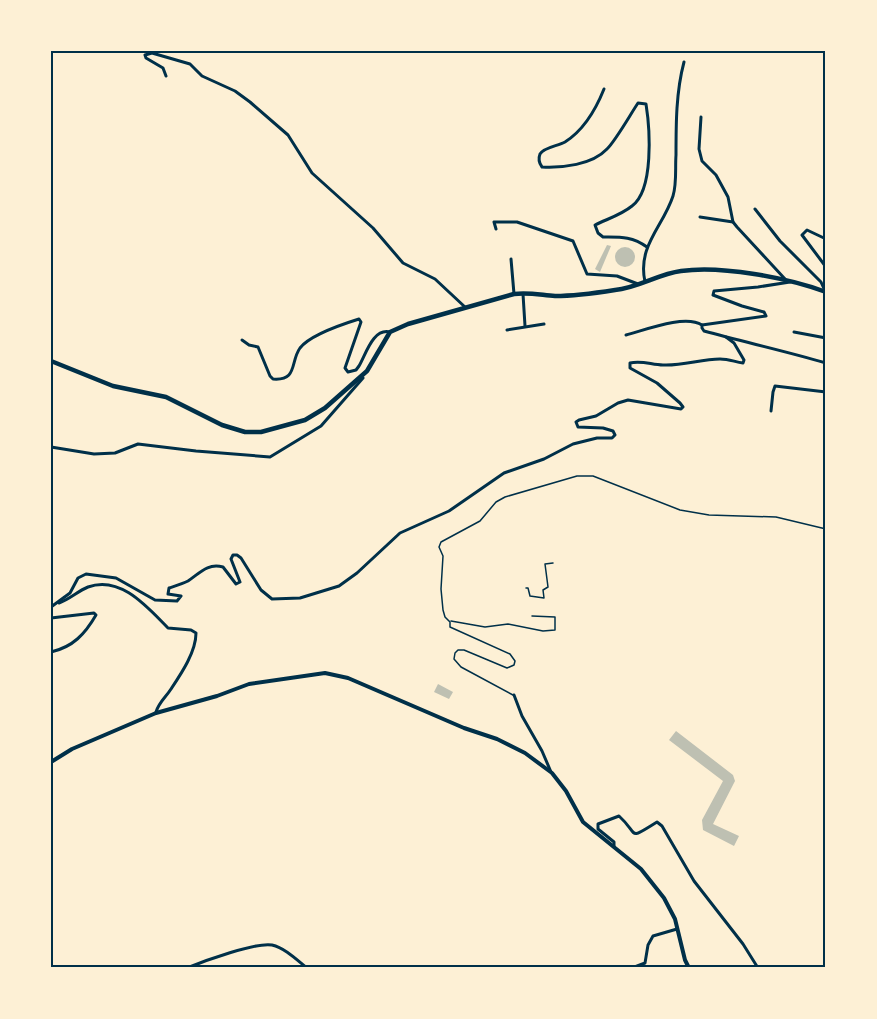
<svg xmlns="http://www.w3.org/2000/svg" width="877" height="1019" font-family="Cabin,sans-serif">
<rect width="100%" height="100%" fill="#fdf0d5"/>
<g fill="#bec0b2">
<path d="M607,245L611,246L600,272L595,269Z"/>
<circle cx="625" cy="257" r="10"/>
<path d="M438,684L453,692L449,699L434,692Z"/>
<path d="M676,731L733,775L735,781L713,824L739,836L734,846L703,830L702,820L723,781L669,740Z"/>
</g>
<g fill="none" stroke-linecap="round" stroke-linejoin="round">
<path stroke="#003049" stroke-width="1.5" d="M526,588H528L530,596L544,598L543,590L548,587L545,564L553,563"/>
<g stroke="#003049" stroke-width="1.5">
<path d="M451,621L485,627L508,624L543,631L555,630V617L532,616"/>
<path d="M513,695L461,667L454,659L455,653L458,650H464L507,668L514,665L515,661L510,654L450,627V622L445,617L443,610L441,589L443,556L439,547L441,542L480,521L496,502L505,497L577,476H593L680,510L709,515L776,517L826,529"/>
</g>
<g stroke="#003049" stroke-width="3">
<path d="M166,76L163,68L146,58L145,55L152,53L190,64L202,76L235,91L250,102L288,135L312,173L373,228L403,263L435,279L465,307"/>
<path d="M604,89C596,109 584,130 565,142C558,146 544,147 540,154C538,159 539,163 542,167C562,168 592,165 607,149C616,140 630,115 638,103L646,104C650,129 654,190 632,206C621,215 607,219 595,225L598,233L603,237C620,237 632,236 647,247"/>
<path d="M701,117L699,149L702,161L716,175L728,197L733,222L737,227L785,279"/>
<path d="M755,209L780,241L821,282L825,291"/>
<path d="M700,217L733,222"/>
<path d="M496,229L494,222H517L573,241L587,274L617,276L638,284"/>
<path d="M826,239L807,230L802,235L826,267"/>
<path d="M511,259L514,294"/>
<path d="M645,282C637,246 663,227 673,196C677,183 675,168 676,155C676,124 676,92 684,62"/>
<path d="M790,282L758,287L714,291L713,295L742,306L764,312L766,316L702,325V328L704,331C744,342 785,351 826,363"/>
<path d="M523,294L525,326"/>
<path d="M507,330L544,324"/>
<path d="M794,332L826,338"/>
<path d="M626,335C645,330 685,314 702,325"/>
<path d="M242,340L249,345L258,347L270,376L273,379C298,381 290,362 300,348C310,335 343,324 359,319L361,322L345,368L348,372L356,370L359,366C366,354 373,328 390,332"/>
<path d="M771,411L773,392L775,386L826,392"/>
<path d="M51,447L94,454L115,453L138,444L196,451L270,457L321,426L363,378"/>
<path d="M59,603C70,599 78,591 88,587C121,575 148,608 168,628L191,630L196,633C196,652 181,674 171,689C166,697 159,702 156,712"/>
<path d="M51,607L70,593L78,578L86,574L116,578L155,600L177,601L181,596L168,594L169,588C175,586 182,584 188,581C200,573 207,563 223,567L236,584L240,582L231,559L233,555H237L241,558L261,590L272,599L300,598L339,586L357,573L400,533L449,511L504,473L544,459L573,444L597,438H612L615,435L613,431L603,428L578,427L576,422L579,420L596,416L618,403L628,400L681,409L683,407L680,403L657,383L630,368V363C642,360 652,365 663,365C683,366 701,359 720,359C729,359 735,362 743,363L744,360L734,343L726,337"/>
<path d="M51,618L94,613L96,615C85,634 73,647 51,652"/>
<path d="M514,695L522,716L542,751L551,772"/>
<path d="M614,846V842L598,829V824L619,816C640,835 626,841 657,822L662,826L694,881L743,944L758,968"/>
<path d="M187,968C204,961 256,942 272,945C285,948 297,960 307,968"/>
<path d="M632,968L645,963L648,945L653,936L677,929"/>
</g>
<path stroke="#003049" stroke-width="4" d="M51,762L72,749L156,713L217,696L249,684L325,673L348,678L464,728L497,739L525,753L552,773L566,791L583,822L641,869L664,898L675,919L685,960L689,968"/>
<path stroke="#003049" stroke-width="4.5" d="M51,361L113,386L166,397L222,425L245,432H261L305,420L325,408L367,371L390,332L408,324L514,294C528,292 541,295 555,296C575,296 596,293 615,290C638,288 658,274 681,271C721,265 788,278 826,292"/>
</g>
<rect width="877" height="1019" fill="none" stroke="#fdf0d5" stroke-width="105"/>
<rect x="52" y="52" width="772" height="914" fill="none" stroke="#003049" stroke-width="2"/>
</svg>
